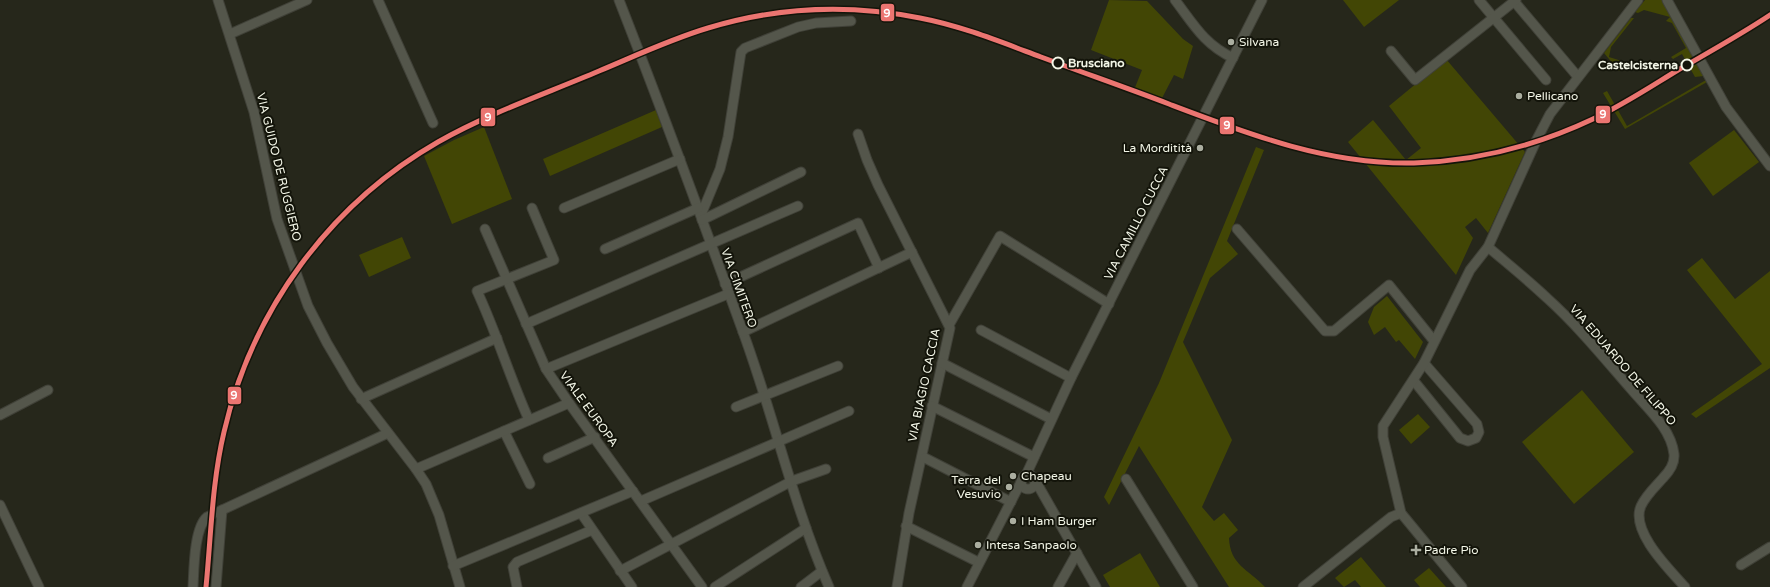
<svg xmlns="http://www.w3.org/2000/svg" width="1770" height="587" font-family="'Varela Round',sans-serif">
<rect width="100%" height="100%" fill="#26271b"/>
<g fill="#424605">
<path d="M1109,0L1147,1L1183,39L1193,46L1183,79L1174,75L1161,100L1134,90L1142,70L1091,50Z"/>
<path d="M1343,0H1399L1364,27Z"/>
<path d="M1645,0H1662L1704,76L1695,77L1682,54L1673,59L1671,57L1686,48L1672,23L1666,21L1670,17L1644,10L1638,13L1635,12Z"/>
<path d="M1631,18H1634L1611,47L1609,57L1628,63L1619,71L1604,53Z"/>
<path d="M1446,59L1525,152L1488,233L1476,218L1465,227L1473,238L1456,275L1348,142L1373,120L1406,160L1421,148L1389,106Z"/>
<path d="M1706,80L1707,82L1625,129L1603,93L1607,91L1627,126Z"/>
<path d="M656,110L662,127L550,176L543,159Z"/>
<path d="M484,127L512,199L452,224L424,156L454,140Z"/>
<path d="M1734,130L1759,162L1713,196L1689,163Z"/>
<path d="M1256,147L1264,150L1227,241L1238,254L1210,278L1183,342L1232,440L1202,507L1214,521L1224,513L1238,530L1229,538C1230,565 1248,569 1265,587H1229L1139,446L1109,505L1104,497L1159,383Z"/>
<path d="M402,237L411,258L369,277L359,255Z"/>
<path d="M1702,258L1735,299L1770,271V368L1696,418L1691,414L1762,364L1687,270Z"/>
<path d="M1387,296L1423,342L1415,359L1399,340L1396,342L1385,327L1374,335L1368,322L1374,307Z"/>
<path d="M1582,390L1634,452L1574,504L1522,442Z"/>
<path d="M1418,414L1430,427L1411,444L1399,430Z"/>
<path d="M1140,553L1160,587H1110L1103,575Z"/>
<path d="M1361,557L1386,587H1361L1355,580L1344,587L1335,578Z"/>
<path d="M1429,568L1446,587H1420L1414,580Z"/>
</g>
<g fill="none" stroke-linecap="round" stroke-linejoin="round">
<defs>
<g id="minor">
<path d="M218,0L254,112L277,219L308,306L327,343L353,387L416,469L426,484L439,515L460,587"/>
<path d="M378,0L433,123"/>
<path d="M619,0C662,110 703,221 743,332C774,416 793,505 829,587"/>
<path d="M1175,0C1194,25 1204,44 1233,58"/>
<path d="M1479,0L1546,80"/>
<path d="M1513,0L1578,77"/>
<path d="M1667,0L1726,107L1770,166"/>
<path d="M230,34L307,0"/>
<path d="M1391,51L1415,80L1516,0"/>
<path d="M858,134L867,160L878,185L950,328L909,513L897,587"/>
<path d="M564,208L680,159"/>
<path d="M701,215L720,169L728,137L741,52L745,48L798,27L816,23L851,21"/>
<path d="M702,220L801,172"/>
<path d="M485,229L546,369L569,403L702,587"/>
<path d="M1237,229L1325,331H1334L1389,285L1434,341"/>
<path d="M1488,247C1508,264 1528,280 1547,298C1578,326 1604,358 1631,389C1647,408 1671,428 1674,454C1675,464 1670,471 1663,478C1656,486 1646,495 1641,506C1630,531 1669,569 1685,587"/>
<path d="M605,249L698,208"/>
<path d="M725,284L858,223L879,268"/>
<path d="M526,324L798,206"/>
<path d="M949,325L1000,236L1109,304"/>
<path d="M981,330L1071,378"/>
<path d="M743,332L912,252"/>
<path d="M942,363L1051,419"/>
<path d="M546,369L728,294"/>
<path d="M1414,381L1460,438L1468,441L1476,438L1479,432L1477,424L1424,363"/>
<path d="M361,399L497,338"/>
<path d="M932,406L1034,457"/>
<path d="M736,407L838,366"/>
<path d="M0,415L48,390"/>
<path d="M529,420C510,378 497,334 477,291L554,260L532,208"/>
<path d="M504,431L530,484"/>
<path d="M548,458L595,437"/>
<path d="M925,458L1011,502"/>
<path d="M416,469L569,403"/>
<path d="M1026,475L1071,378L1262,0"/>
<circle cx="1028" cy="482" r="7"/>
<path d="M1126,479L1193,587"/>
<path d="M1035,480L1096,587"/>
<path d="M641,501L849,411"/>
<path d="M0,505L39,587"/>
<path d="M581,513L632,587"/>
<path d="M906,526L978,562"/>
<path d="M1741,565L1770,547"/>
<path d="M453,566L633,491"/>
<path d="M620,571L792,481L826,469"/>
<path d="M193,587C194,569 194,528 207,517L388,433"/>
<path d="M216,587L222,510"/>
<path d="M517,587L513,567L517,562L592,530"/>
<path d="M715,587L806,528"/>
<path d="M801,587L822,571"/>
<path d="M967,587L1021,482"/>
<path d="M1058,587L1077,553"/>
<path d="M1303,587L1391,517L1401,513"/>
<path d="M1462,587L1401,513L1383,437V426L1424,363L1470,270L1488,247L1537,139L1550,114L1638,0"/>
</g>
</defs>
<use href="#minor" stroke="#404138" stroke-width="11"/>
<use href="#minor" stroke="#54564b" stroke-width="9"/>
<defs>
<path id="rail-1" d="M206,587C211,536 212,482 224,432C252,310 330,204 438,142C489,113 545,94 599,71C635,56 671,39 708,28C777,7 850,4 920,18C962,26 1001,42 1041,57C1084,73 1127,88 1169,104C1248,134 1328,165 1414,163C1476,161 1538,145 1593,119C1623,105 1650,87 1678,70C1709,52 1740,35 1770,15"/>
</defs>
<use href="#rail-1" stroke="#13140a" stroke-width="8"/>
<use href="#rail-1" stroke="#eb7571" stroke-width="5"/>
</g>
<g fill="#abaea0" stroke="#13140a" stroke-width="1.5">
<circle cx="1231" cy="42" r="4"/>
<circle cx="1519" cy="96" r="4"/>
<circle cx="1200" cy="148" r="4"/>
<circle cx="1013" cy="476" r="4"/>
<circle cx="1009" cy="487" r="4"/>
<circle cx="1013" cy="521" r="4"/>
<circle cx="978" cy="545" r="4"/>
<path d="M1414 544h4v4h4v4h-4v4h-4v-4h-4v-4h4z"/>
</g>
<g fill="#13140a" stroke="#f3f6e7" stroke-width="2">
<circle cx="1058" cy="63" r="5.5"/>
<circle cx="1687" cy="65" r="5.5"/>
</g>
<g text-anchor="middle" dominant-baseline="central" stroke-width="4" stroke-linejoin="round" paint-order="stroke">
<g font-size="12" fill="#f3f6e7" stroke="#13140a" text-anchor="start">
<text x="1239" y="42">Silvana</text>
<text x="1527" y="96">Pellicano</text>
<text x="1192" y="148" text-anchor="end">La Morditità</text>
<text x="1021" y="476">Chapeau</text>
<text x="1001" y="480" text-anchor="end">Terra del<tspan x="1001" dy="14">Vesuvio</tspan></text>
<text x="1021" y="521">I Ham Burger</text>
<text x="986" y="545">Intesa Sanpaolo</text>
<text x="1424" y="550">Padre Pio</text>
</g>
<g font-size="12" font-weight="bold" fill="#f3f6e7" stroke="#13140a" text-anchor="start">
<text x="1068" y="63">Brusciano</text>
<text x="1678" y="65" text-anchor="end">Castelcisterna</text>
</g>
<g font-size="12" fill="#f3f6e7" stroke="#13140a">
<text transform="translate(279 167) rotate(76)">VIA GUIDO DE RUGGIERO</text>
<text transform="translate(1136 223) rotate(-63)">VIA CAMILLO CUCCA</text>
<text transform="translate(739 288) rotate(70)">VIA CIMITERO</text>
<text transform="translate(1623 365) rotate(49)">VIA EDUARDO DE FILIPPO</text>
<text transform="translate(924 385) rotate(-78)">VIA BIAGIO CACCIA</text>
<text transform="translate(589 409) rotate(54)">VIALE EUROPA</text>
</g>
</g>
<g stroke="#13140a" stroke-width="1.5">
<rect x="880" y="3" width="15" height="19" rx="4" fill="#eb7571"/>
<rect x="1595" y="105" width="16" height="19" rx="4" fill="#eb7571"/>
<rect x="480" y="107" width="16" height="20" rx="4" fill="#eb7571"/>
<rect x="1219" y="116" width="16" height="19" rx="4" fill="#eb7571"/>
<rect x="227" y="386" width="15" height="19" rx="4" fill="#eb7571"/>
</g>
<g font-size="11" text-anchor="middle" font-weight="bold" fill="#fff">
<text x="887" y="17">9</text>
<text x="1603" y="118">9</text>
<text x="488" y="121">9</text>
<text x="1227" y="129">9</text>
<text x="234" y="399">9</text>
</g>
</svg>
